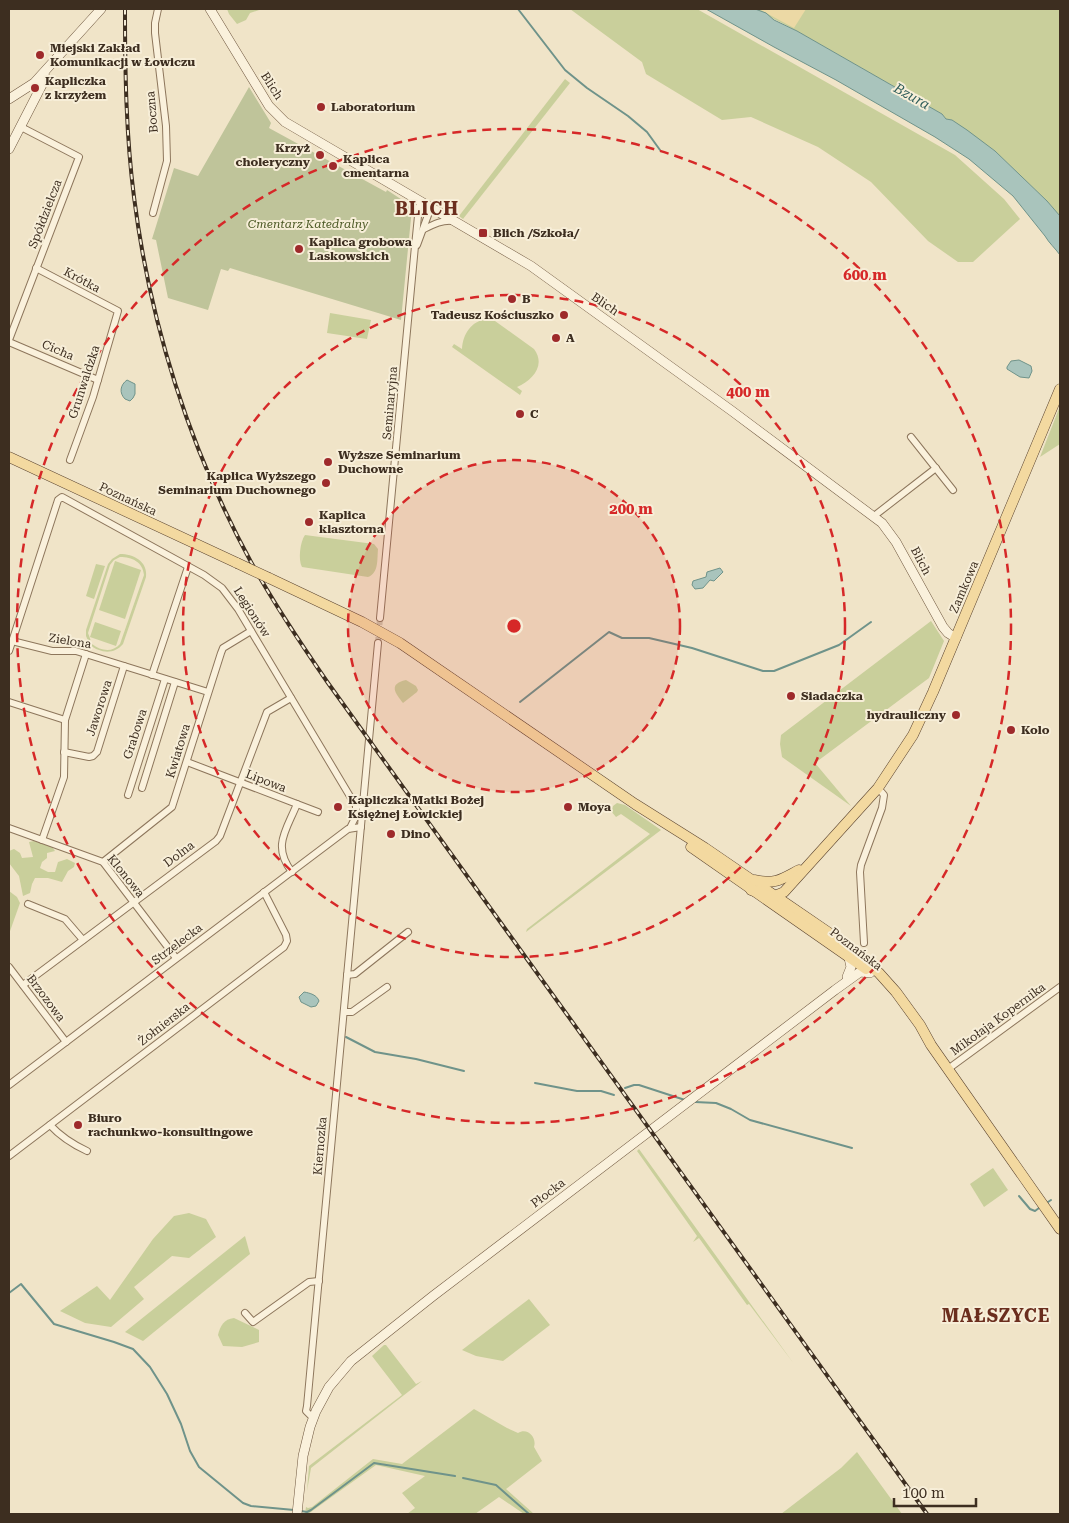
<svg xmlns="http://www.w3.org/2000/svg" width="1069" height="1523" font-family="'Roboto Serif',serif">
<rect width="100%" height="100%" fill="#f0e4c8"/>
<g fill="#c9cf9b" fill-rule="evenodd">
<path d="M227,9H262L250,13L246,20L237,24L229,14Z"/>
<path d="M570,9H697L955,155L1004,199L1020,219L973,262H958L928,241L871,182L818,147L751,117L722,120L646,74L642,62Z"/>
<path d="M755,9H1060V216L1047,201L995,151L952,120L946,119L942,114L797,31Z"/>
<path d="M565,79L570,83L463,219L459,216Z"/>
<path d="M330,313L371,320L367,339L327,333Z"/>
<path d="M487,319L495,321L534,349C546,365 533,380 517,387L522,391L520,395L452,347L454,344L462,349C463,334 471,321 487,319Z"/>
<path d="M1060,406V444L1040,457Z"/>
<path d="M305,535L374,544L378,549C377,559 379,573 368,577L302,567C298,560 300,542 305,535Z"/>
<path d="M120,554C133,554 148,561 146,577L123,644C114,655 100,653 90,645L86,636V630L108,564L112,559ZM120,557C132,557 143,562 144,575L120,644C112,653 101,651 92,644L88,633L110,565L114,560Z"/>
<path d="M115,561L141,570L125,619L99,610Z"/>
<path d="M96,564L105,566L94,599L86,596Z"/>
<path d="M931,621L944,641L929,678L815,763L851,806L782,757L780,744L781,735Z"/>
<path d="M95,622L121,631L116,646L90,637Z"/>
<path d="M406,680L416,686L418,690L417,692L403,703C395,693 388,684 406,680Z"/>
<path d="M617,803L625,805L661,830L526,932L527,929L650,834L621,814L616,817L611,811L613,806Z"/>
<path d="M34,841L52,847L55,851L47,853V858L42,862L40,868L48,872H55L58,862L67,859L75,863L74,867L68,871L62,882L48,878H35L32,884L30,893L23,896L19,876L9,863V851L14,849L20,853L22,858L33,857L29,842Z"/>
<path d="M9,891L17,897L20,903L9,934Z"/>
<path d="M639,1149L794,1364L749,1304L747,1305L699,1238L693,1242L697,1236L637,1151Z"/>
<path d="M993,1168L1008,1190L984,1207L970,1184Z"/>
<path d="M189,1213L206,1219L216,1237L189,1258L172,1256L134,1287L144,1299L111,1327L85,1323L60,1311L97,1286L110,1300L153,1239L174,1216Z"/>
<path d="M245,1236L250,1254L143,1341L125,1332Z"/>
<path d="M529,1299L550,1325L503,1361L476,1356L462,1350Z"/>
<path d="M234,1318L259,1330V1342L242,1347L223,1346L218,1335C220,1326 224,1319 234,1318Z"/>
<path d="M384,1345H386L416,1384L422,1381L311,1468L307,1491L309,1466L402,1395L372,1356Z"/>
<path d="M474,1409L507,1428L518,1433C528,1427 537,1438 534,1447L542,1461L506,1489L534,1514H524L499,1497L475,1514H407L415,1508L402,1493L425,1476L376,1465L308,1514H305L306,1507L308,1508L312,1507L373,1459L402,1464Z"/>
<path d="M857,1452L902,1514H781L841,1468Z"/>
</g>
<path fill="#ecd9a5" d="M759,9H806L794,28Z"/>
<path fill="#bfc49a" d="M249,87L271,123L269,128L386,192L387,190L410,205L412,208L401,320L230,268L228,271L221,269L208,310L168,298L156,240L152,239L174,168L198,176Z"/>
<g fill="#a9c4bc" stroke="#6f938a">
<path d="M706,9H755L766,13L774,20L797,31L942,114L946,119L952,120L967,130L995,151L1047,201L1060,216V255C1055,248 1049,243 1045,236L1013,196L969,159L935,137L836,80L774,47Z"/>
<path d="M1019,360L1031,366L1032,371L1029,378L1020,377L1007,369V367L1011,361Z"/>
<path d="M127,380L135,384V394L133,398L130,401L125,399C119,393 120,385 127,380Z"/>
<path d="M720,568L723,572L714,581L710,580L703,588L695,589L692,585L693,581L706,577L707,572Z"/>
<path d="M304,992C310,993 317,995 319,1001L316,1006L311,1007L301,1002L299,997Z"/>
</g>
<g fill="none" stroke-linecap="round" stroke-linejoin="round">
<g stroke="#6f938a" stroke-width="2">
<path d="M518,9L565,70L587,88L628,116L647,132L660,150"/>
<path d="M520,702L609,632L622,638H649L692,648L763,671H774L839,645L871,622"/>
<path d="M346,1037L375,1052L416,1059L464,1071"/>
<path d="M535,1083L577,1091H601L614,1095"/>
<path d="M625,1088L634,1085H639L685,1100"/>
<path d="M695,1102L716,1103L731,1109L750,1120L852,1148"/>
<path d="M1019,1196L1030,1209L1035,1211L1039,1208"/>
<path d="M1045,1204L1051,1200"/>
<path d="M9,1293L21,1284L54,1324L114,1342L133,1349L150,1367L167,1394L181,1424L190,1451L199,1467L243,1503L251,1506L294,1510"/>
<path d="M463,1478L496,1485L529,1514"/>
<path d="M301,1511L307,1512L311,1510L374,1463L455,1476"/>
</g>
<path stroke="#ccc0a6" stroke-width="6" stroke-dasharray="6 3" stroke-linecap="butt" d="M378,643L380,618"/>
<defs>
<g id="street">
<path d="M153,213L167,161L166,126L155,33V23L158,9"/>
<path d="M424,229C434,224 442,220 453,221"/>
<path d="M417,245L431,207"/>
<path d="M36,268L118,311L93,397L70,460"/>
<path d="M9,340L79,157L21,127"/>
<path d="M9,342L98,380"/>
<path d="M911,437L953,490"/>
<path d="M874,516L936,468"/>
<path d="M380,618L415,246L419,206L422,202"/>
<path d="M12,641L52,651H76L208,692"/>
<path d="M9,651L58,500L62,497L204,575L222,588L238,609L354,803L356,805L363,806"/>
<path d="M152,675L188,567"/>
<path d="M9,702L65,720"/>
<path d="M64,752L89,757L93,756L97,752L124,666"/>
<path d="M187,762L297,804C286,831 272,846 292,872"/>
<path d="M142,788L175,682"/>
<path d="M128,795L165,679"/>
<path d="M297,804L318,812"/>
<path d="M9,828L103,862L176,958"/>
<path d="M350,828L356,816V805"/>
<path d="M42,840L64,777L65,720L86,654"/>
<path d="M103,862L172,807L221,653L223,648L251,631"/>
<path d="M28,904L65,919L83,940"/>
<path d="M864,943L860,872L861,865L882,808L884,795L878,788"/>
<path d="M9,967L66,1042"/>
<path d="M347,975L355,974L408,932"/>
<path d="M23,985L216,841L220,836L267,712L291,698"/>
<path d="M344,1012H352L387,987"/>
<path d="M948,1069L1060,987"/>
<path d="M9,1085L348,829L361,827"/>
<path d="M50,1125C61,1137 72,1144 87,1151"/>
<path d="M9,1156L284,947L287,941L286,935L264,892"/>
<path d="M245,1313L253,1322L309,1282L319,1281"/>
<path d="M313,1418L306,1411L307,1406L378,643"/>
</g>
<g id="secondary">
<path d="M210,9L269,106L285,122L531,266L732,411L882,523L896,542L943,627L948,633L956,638"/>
<path d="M9,99L34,83L101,9"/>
<path d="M9,149L45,79L44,73"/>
<path d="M847,977L851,967L849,958"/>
<path d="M297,1514L303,1456L310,1427L316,1411L329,1387L351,1361L433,1296L835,990L860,972L870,973"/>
</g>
<g id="primary">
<path d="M9,457L237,563"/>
<path d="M269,578L362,622L400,643L635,804L705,848L835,937L879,973L896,992L920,1025L931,1045L1060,1229"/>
<path d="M691,847L866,969"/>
<path d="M755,880C775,885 782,879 799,870"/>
<path d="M751,890L772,897L784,892L878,788L913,735L933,692L1060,389"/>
</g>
</defs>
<use href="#street" stroke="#8d765c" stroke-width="8"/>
<use href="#secondary" stroke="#6f573f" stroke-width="10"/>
<use href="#primary" stroke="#5b4430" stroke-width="11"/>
<use href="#street" stroke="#faf1dc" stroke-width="6"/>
<use href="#secondary" stroke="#faf1dc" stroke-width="9"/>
<use href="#primary" stroke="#f3d9a0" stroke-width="10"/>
<defs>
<path id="rail" d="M125,9C125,72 126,135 134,197C150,324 190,450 251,562C274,604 301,644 328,683L927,1514"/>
</defs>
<use href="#rail" stroke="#3d2e20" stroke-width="4"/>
<use href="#rail" stroke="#f7eed8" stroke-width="2" stroke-dasharray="5.5" stroke-linecap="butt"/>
<defs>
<path id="primary-bridge" d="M237,563L269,578"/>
</defs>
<use href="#primary-bridge" stroke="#5b4430" stroke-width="11" stroke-linecap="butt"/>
<use href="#primary-bridge" stroke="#f3d9a0" stroke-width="10"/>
</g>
<circle cx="514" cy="626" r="166" fill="#d62828" fill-opacity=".12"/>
<g fill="none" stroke="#d62828" stroke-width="2.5" stroke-dasharray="9 6">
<circle cx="514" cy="626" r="166"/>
<circle cx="514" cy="626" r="331"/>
<circle cx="514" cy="626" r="497"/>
</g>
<g fill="#9e2a2b" stroke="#f7eed8" stroke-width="2">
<circle cx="40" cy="55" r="5"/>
<circle cx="35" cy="88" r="5"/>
<circle cx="321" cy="107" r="5"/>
<circle cx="320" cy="155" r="5"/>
<circle cx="333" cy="166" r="5"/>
<rect x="478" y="228" width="10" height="10" rx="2.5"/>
<circle cx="299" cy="249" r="5"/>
<circle cx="512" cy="299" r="5"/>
<circle cx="564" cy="315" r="5"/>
<circle cx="556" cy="338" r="5"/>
<circle cx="520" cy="414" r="5"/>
<circle cx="328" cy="462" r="5"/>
<circle cx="326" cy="483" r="5"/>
<circle cx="309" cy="522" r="5"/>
<circle cx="791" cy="696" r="5"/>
<circle cx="956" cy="715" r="5"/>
<circle cx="1011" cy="730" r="5"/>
<circle cx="338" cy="807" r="5"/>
<circle cx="568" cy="807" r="5"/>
<circle cx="391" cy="834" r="5"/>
<circle cx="78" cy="1125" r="5"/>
</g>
<g text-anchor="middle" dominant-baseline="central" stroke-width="4" stroke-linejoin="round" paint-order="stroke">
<g font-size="12" font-weight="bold" fill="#3d2e20" stroke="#f7eed8" text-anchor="start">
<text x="50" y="48">Miejski Zakład<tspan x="50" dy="14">Komunikacji w Łowiczu</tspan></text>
<text x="45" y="81">Kapliczka<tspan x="45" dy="14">z krzyżem</tspan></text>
<text x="331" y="107">Laboratorium</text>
<text x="310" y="148" text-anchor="end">Krzyż<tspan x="310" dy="14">choleryczny</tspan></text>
<text x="343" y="159">Kaplica<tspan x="343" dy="14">cmentarna</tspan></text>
<text x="493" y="233">Blich /Szkoła/</text>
<text x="309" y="242">Kaplica grobowa<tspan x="309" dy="14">Laskowskich</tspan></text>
<text x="522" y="299">B</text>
<text x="554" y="315" text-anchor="end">Tadeusz Kościuszko</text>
<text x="566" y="338">A</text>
<text x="530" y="414">C</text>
<text x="338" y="455">Wyższe Seminarium<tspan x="338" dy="14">Duchowne</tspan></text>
<text x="316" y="476" text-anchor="end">Kaplica Wyższego<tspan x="316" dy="14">Seminarium Duchownego</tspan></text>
<text x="319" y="515">Kaplica<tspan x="319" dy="14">klasztorna</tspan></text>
<text x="801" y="696">Siadaczka</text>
<text x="946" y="715" text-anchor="end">hydrauliczny</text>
<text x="1021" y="730">Kolo</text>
<text x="348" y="800">Kapliczka Matki Bożej<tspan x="348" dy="14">Księżnej Łowickiej</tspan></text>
<text x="578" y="807">Moya</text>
<text x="401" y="834">Dino</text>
<text x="88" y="1118">Biuro<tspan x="88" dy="14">rachunkwo-konsultingowe</tspan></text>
</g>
<g font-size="12" fill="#3d2e20" stroke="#f7eed8">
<text transform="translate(272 86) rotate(57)">Blich</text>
<text transform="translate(152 112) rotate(-95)">Boczna</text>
<text transform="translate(45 214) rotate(-69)">Spółdzielcza</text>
<text transform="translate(82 280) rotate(28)">Krótka</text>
<text transform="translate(605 304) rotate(35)">Blich</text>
<text transform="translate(58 350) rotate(23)">Cicha</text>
<text transform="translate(84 382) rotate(-72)">Grunwaldzka</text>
<text transform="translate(390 403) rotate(-85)">Seminaryjna</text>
<text transform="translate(128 499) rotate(25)">Poznańska</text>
<text transform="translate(921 561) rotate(62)">Blich</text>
<text transform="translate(964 587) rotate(-67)">Zamkowa</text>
<text transform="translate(252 612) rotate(57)">Legionów</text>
<text transform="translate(70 641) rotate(9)">Zielona</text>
<text transform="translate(99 708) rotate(-72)">Jaworowa</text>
<text transform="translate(135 734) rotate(-72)">Grabowa</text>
<text transform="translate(178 751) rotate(-73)">Kwiatowa</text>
<text transform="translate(266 781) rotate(21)">Lipowa</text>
<text transform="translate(179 854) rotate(-37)">Dolna</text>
<text transform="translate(126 876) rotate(51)">Klonowa</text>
<text transform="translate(177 944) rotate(-37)">Strzelecka</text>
<text transform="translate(856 949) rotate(37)">Poznańska</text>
<text transform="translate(46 998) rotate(53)">Brzozowa</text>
<text transform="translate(998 1019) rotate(-36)">Mikołaja Kopernika</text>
<text transform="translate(164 1024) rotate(-38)">Żołnierska</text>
<text transform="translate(320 1146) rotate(-85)">Kiernozka</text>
<text transform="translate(548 1193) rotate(-37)">Płocka</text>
</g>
<g font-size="12" font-style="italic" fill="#4d5a26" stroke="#f7eed8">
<text x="308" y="224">Cmentarz Katedralny</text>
</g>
<g font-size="14" font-style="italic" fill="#2f5d5a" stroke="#f7eed8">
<text transform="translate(912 96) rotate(29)">Bzura</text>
</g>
<g font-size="18" font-weight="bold" letter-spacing="1" fill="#6b2e1e" stroke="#f7eed8">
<text x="427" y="208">BLICH</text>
<text x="996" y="1315">MAŁSZYCE</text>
</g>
</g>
<circle cx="514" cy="626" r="8" fill="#d62828" stroke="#f7eed8" stroke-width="2.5"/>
<g font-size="15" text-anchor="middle" font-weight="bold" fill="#d62828" stroke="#f7eed8" stroke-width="4" stroke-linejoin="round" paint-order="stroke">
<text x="865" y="280">600 m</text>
<text x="748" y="397">400 m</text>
<text x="631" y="514">200 m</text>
</g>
<rect width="1069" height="1523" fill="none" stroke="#3d2e20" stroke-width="20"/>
<path d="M894 1498v8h82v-8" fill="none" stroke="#3d2e20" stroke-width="2.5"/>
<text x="902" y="1498" font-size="15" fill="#3d2e20" stroke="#f7eed8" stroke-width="4" paint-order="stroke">100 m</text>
</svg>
